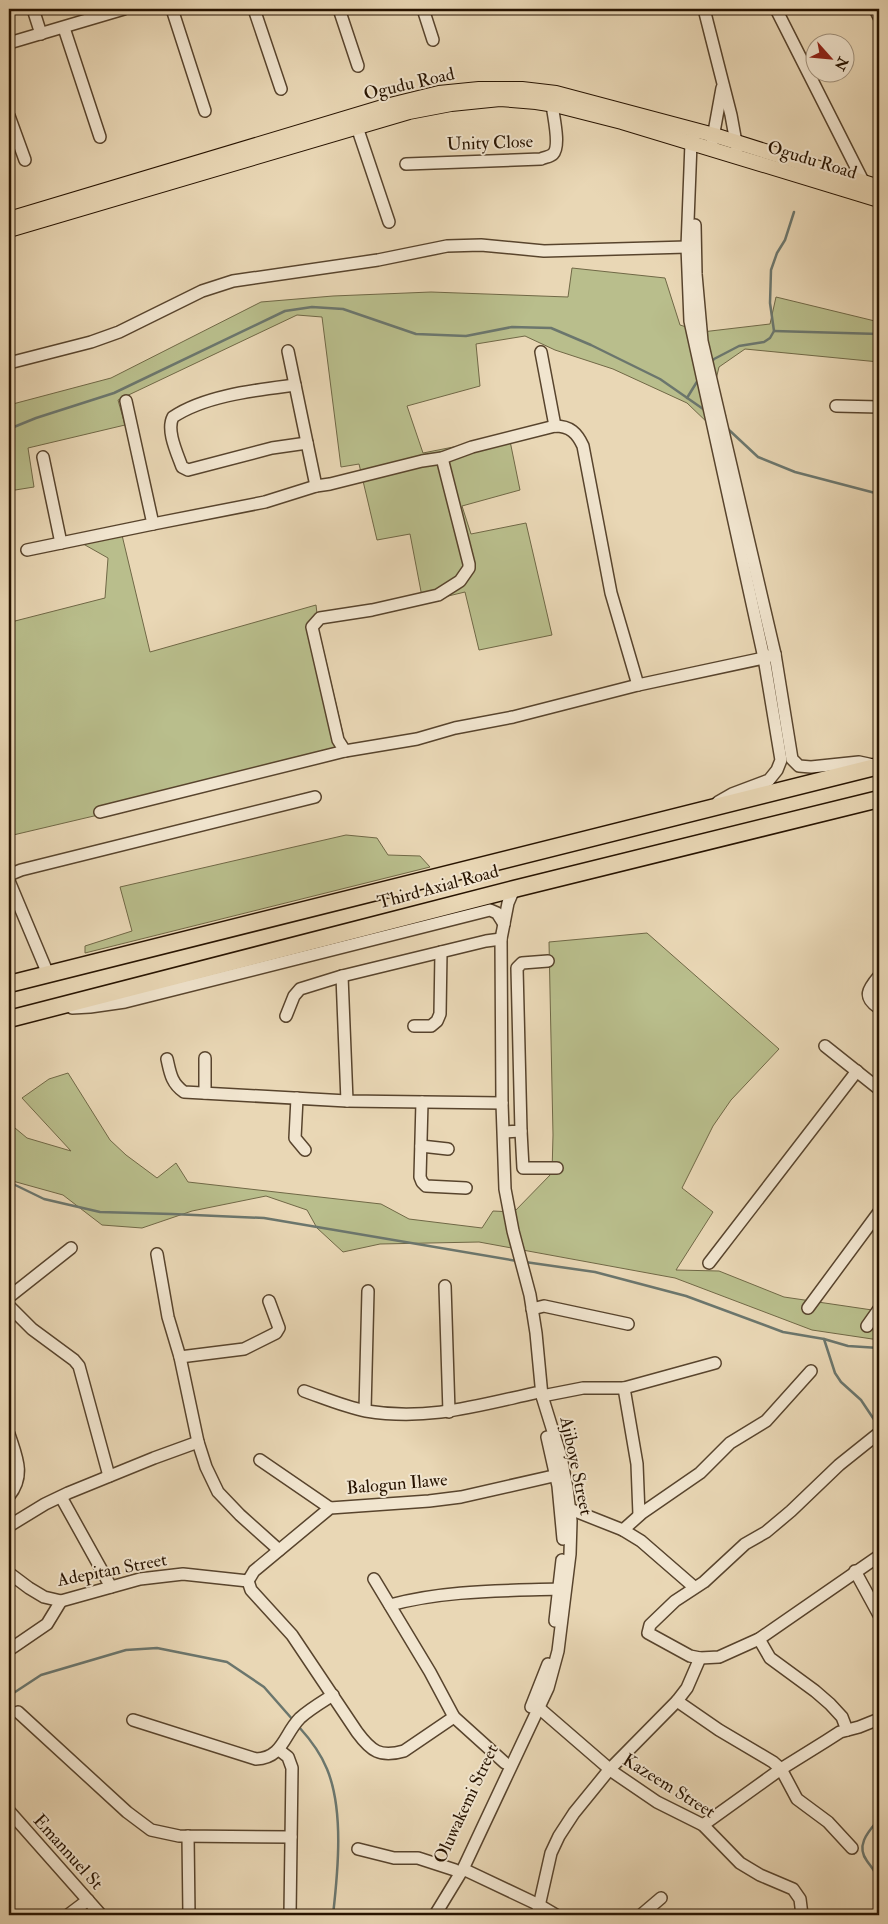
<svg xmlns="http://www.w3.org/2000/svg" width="888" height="1924" font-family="'IM FELL Double Pica',serif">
<rect width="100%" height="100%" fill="#e9d7b5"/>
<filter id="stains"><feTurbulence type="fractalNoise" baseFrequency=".004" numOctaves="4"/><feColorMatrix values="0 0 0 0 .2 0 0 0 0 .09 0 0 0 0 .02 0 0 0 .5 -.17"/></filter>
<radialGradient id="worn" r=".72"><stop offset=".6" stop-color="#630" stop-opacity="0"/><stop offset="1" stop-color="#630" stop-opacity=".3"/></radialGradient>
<g fill="#b9be8c" stroke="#706846">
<path d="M572,268L665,278L680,325L702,332L770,324L776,297L879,322V362L745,349L719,367L712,396L726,416L711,426L687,403L613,369L555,350L525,336L476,344L480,386L407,406L423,453L509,436L520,490L462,506L471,534L526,523L552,635L479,650L465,592L423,602L410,534L377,540L359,464L341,467L322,317L297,315L118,400L125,425L28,448L34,487L9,491V405L111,378L261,302L333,296L431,292L568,297Z"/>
<path d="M121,531L150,652L316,605L319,631L343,734L340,758L9,836V630L15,621L105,598L108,558L78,541Z"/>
<path d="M346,835L377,838L388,855L420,856L430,867L85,953V946L132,931L120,887Z"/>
<path d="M647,933L779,1049L731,1100L713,1126L682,1188L713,1212L676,1270L719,1271L784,1297L879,1311V1340L812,1330L675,1278L479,1242L380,1244L343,1252L317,1228L307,1210L266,1196L192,1211L142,1228L102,1225L63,1195L9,1180V1123L27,1138L71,1151L22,1098L49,1079L68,1073L110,1140L126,1155L157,1178L176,1163L188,1182L381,1204L409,1219L482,1228L493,1211L514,1212L552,1173L553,1135L549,942Z"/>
</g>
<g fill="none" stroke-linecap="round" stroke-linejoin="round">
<g stroke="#6b766d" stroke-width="2.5">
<path d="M774,331L879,334"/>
<path d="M710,364L714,359L739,346L764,342L770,338L774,331L770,303L771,270L777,253L785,240L794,212"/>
<path d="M687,398L698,380"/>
<path d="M9,429L36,418L114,393L285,311L312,307L343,309L416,334L466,336L512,327L551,328L591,345L660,379L706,411"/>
<path d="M728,429L758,457L795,472L879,494"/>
<path d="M9,1182L44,1199L100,1212L172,1214L264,1218L517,1261"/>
<path d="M525,1262L595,1272L686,1296L783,1332L824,1339L848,1346L879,1348"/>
<path d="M824,1339L835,1373L841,1382L861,1400L879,1427"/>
<path d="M9,1696L41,1675L126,1650L157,1648L227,1662L264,1687L293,1720"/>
<path d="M299,1727C309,1738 321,1754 327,1769C344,1810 338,1871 333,1915"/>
<path d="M879,1819C869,1831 855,1845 867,1861C872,1868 877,1873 879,1882"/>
</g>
<defs>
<g id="minor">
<path d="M33,9L41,34"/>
<path d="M172,9L205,111"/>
<path d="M254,9L281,89"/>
<path d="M339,9L358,66"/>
<path d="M423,9L433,40"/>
<path d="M704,9L731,115L737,148"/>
<path d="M776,9L864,183"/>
<path d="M875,9L879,17"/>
<path d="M64,28L100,137"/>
<path d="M9,43L124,9"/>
<path d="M9,116L25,160"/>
<path d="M357,127L389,222"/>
<path d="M693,135L691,143L687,247L690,321L764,658L781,760L777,770L769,780L732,794L718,802"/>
<path d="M712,143L722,88"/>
<path d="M406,164L541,159C545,157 550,157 553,154C561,146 553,115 552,104"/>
<path d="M695,225L696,274L702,341L775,654L792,759L799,766L811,767L859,762L873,765"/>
<path d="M288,351L316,486"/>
<path d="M541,352L555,426"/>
<path d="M9,363L91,342L119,332L202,291L233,281L378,260L447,246L481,245L544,251L687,247"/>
<path d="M295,385C257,390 206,395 173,417C166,430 177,453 182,467L188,470L272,448L307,443"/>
<path d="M836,406L879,407"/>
<path d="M43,457L61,543"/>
<path d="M442,458L469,564V568L460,581L438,595L372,610L320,618L312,627L338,740L345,751L417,739L455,728L513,717L638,685L764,658L775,654"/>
<path d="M153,524L265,502L316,486L330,484L422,461L442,458L472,447L555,426C570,426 577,433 583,446L611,593L638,685"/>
<path d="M27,550L153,524L126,401"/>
<path d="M100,812L345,751"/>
<path d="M9,875L21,870L315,797"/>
<path d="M9,881L48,974"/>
<path d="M342,976L347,1101"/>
<path d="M879,976C868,989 862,997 879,1008"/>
<path d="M72,1008L90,1007L125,1002L490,910L497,913L504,924"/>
<path d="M286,1016L294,996L300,989L342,976L486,941L501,939"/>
<path d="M414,1026H431L437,1021L440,1014L441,952"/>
<path d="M825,1046L879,1089"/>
<path d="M167,1059C170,1072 171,1083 184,1092L347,1101L502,1103"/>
<path d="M205,1093V1058"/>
<path d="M297,1098L295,1138L305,1150"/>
<path d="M422,1102L420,1177L422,1182L426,1186L466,1188"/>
<path d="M521,1131L523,1168H557"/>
<path d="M504,1132L521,1131L517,968L522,963L548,961"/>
<path d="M421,1146L448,1149"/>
<path d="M157,1254L168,1317L180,1357L198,1442L206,1467L218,1492L240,1515L279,1550"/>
<path d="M709,1263L857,1071"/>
<path d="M445,1286L449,1412"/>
<path d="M9,1297L71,1248"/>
<path d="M9,1306L32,1329L74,1360L79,1366L109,1476"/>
<path d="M808,1308L879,1212"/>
<path d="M532,1309L544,1306L628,1324"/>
<path d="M867,1326L879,1309"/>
<path d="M180,1357L244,1349L276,1333L279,1328L269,1301"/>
<path d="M624,1388L637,1464L639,1515"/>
<path d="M304,1391C324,1398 345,1407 366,1411C427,1421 476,1406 535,1393"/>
<path d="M542,1396L583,1388H624L715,1363"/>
<path d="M365,1410L368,1291"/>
<path d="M879,1433L839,1465L791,1511L766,1532L745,1544L704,1582L675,1601L650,1625L648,1633L690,1656L700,1658L719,1657L759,1639L879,1556"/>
<path d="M9,1434C16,1456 26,1475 9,1496"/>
<path d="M547,1437L558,1486L563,1539"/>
<path d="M260,1460L330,1508"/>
<path d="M61,1497L111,1587"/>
<path d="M570,1509L623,1530L641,1541L694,1587"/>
<path d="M9,1526L45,1504L68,1493L154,1458L198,1442"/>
<path d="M623,1530L642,1513L700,1473L730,1443L766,1421L811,1371"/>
<path d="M855,1571L879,1615"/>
<path d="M9,1573L29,1588L44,1597L61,1601L140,1579L183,1574L248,1581L254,1571L330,1508L429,1501L461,1497L562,1474"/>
<path d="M374,1579L430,1672L454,1717L505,1763"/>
<path d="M248,1581L251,1590L292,1635L357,1732C371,1751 380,1758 404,1751L454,1717"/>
<path d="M390,1605C445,1590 502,1591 558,1589"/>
<path d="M555,1621L562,1560"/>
<path d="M759,1639L770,1658L815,1691L830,1704L842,1717L847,1730"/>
<path d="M9,1650L47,1624L61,1601"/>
<path d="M677,1701L719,1730L773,1762L781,1769L797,1799L828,1822L852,1848"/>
<path d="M533,1705L539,1708L613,1772L657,1802L703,1825L740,1863L760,1875L793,1889L800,1899L802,1915"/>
<path d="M531,1707L548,1664"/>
<path d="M18,1712L127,1812L151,1830L179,1836L291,1837"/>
<path d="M133,1720L256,1759C283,1758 284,1734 300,1718C310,1709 322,1702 333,1695"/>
<path d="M279,1750L288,1757L292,1768L290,1915"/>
<path d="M9,1811L101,1915"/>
<path d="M703,1825L781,1769L826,1741L840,1732L859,1727L879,1719"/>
<path d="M188,1836L189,1915"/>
<path d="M358,1849L394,1858H418L455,1870"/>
<path d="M463,1869L539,1905L556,1915"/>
<path d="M68,1915L88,1900"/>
<path d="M435,1915L463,1869L548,1688L558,1651L570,1554L571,1521L567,1488L561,1457L542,1396L536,1333L530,1295L513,1231L505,1189L502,1103L501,939L508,903L514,889"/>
<path d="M537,1915L551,1853L559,1836L574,1813L609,1770L677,1701L687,1688L700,1658"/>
<path d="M641,1915L661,1898"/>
</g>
<g id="major">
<path d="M9,219L386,106L439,93L479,89H522L556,93L714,135L879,187"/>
<path d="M9,230L409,112L451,104L500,99L536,102L555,105L622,122L879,200"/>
</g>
<g id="highway">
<path d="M9,984L879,766"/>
<path d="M9,1019L514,889L879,799"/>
</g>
</defs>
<use href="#minor" stroke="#58442d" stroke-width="14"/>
<use href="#major" stroke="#271300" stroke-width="16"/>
<use href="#highway" stroke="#271300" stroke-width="19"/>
<use href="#minor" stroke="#f1e5cf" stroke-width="11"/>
<use href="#major" stroke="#e9d7b5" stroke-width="14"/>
<use href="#highway" stroke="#e9d7b5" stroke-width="16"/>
</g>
<g text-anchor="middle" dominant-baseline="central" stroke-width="4" stroke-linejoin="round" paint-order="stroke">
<g font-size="18" fill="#271300" stroke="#f1e5cf">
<text transform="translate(409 84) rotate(-13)">Ogudu Road</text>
<text transform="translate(490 143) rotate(-2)">Unity Close</text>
<text transform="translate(812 160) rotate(17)">Ogudu Road</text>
<text transform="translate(438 887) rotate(-15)">Third Axial Road</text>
<text transform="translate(576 1466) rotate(78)">Ajiboye Street</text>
<text transform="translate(397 1484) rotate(-5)">Balogun Ilawe</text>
<text transform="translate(112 1570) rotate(-11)">Adepitan Street</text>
<text transform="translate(669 1786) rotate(32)">Kazeem Street</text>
<text transform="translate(466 1804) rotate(-65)">Oluwakemi Street</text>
<text transform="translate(68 1852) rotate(48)">Emannuel St</text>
</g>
</g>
<rect width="888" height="1924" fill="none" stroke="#e9d7b5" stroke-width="30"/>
<rect x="10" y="10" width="868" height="1904" fill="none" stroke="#271300" stroke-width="2.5"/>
<rect x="15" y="15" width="858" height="1894" fill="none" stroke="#271300"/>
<g transform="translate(830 58) rotate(117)"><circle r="24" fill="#f1e5cf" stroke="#a0917c"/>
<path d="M0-4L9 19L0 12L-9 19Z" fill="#8f2418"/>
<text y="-8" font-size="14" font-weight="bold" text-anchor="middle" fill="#271300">N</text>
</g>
<rect width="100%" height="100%" filter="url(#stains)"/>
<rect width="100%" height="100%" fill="url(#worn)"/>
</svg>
